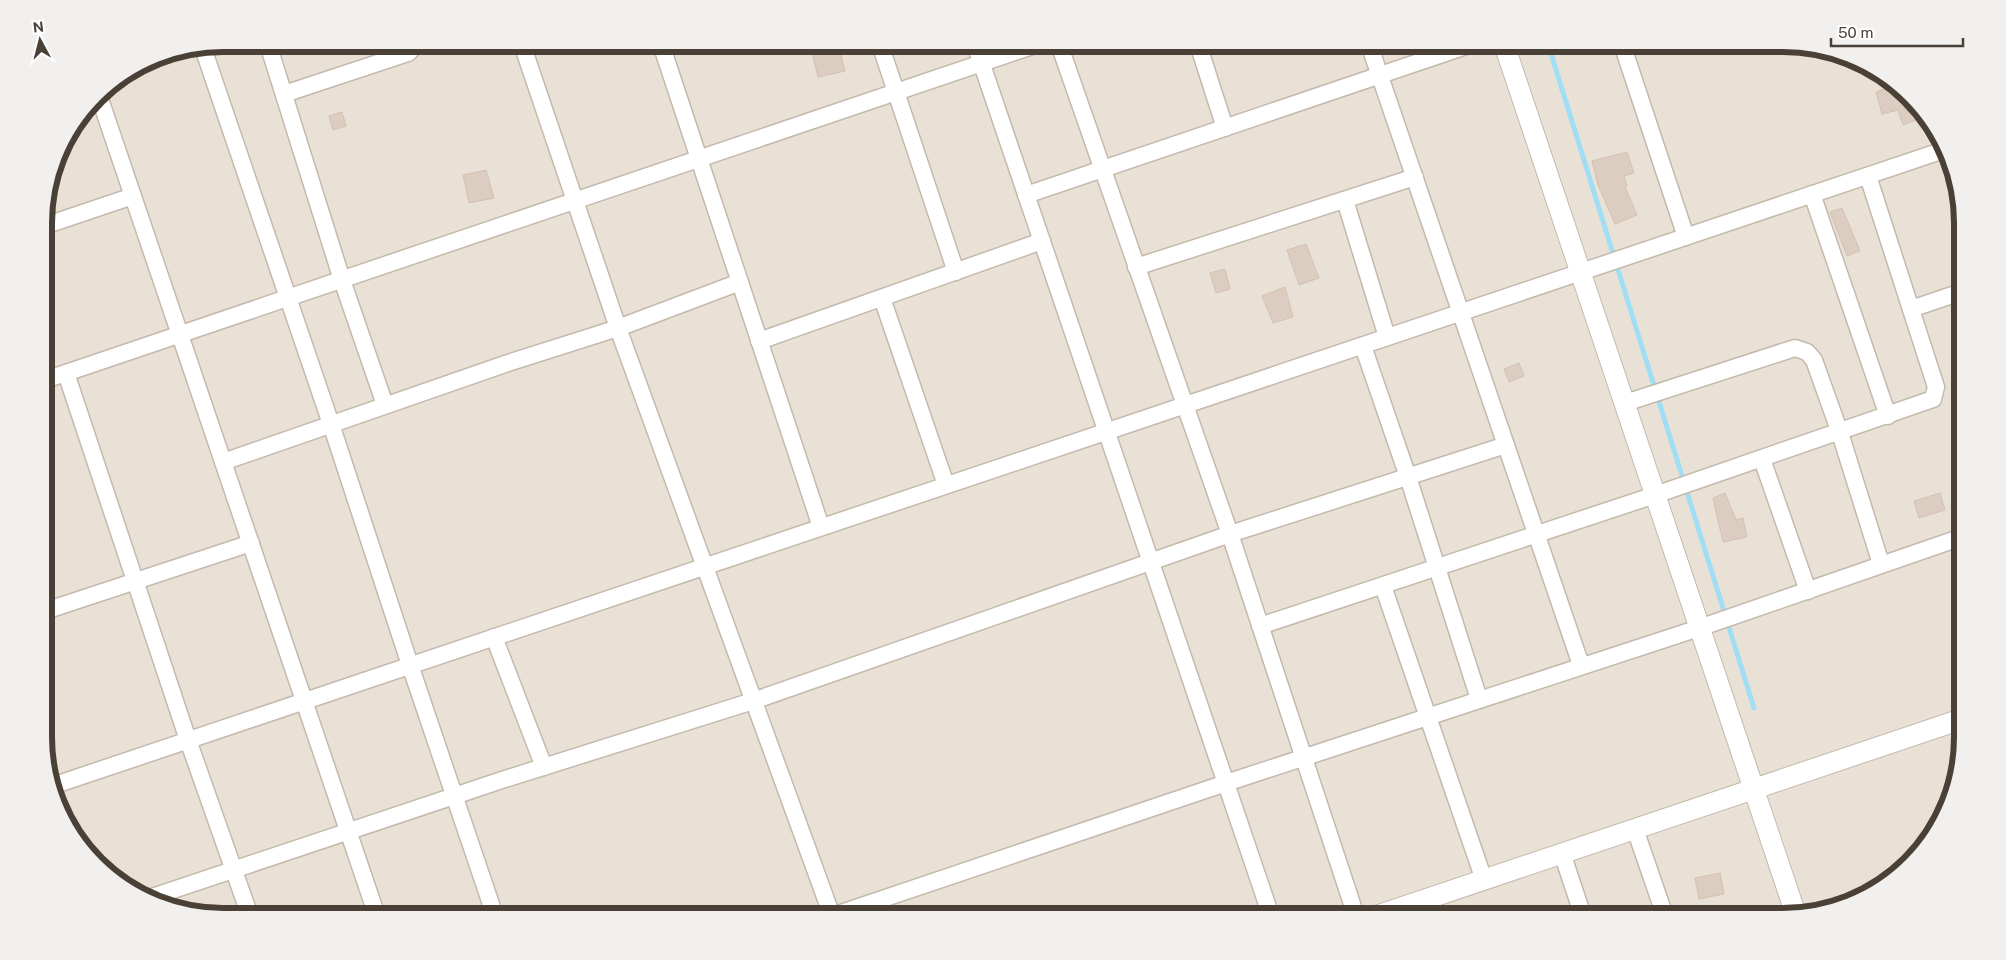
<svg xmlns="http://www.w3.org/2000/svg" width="2006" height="960" font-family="'Public Sans',sans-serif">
<rect width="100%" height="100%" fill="#f5f0e8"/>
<path fill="#eae1d6" d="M224,44H1782L1852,58L1925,114L1961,200L1962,737L1948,806L1925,846L1883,886L1794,916H224L154,902L81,846L45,760L44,211L62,144L105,89L155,57Z"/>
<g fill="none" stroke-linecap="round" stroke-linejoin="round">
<path stroke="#a1def6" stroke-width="5" d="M1548,44L1754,708"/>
</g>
<g fill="#dbcdc0" stroke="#d4c1af">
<path d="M810,44H838L845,71L818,77Z"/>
<path d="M1890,87L1915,106L1911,107L1916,120L1903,125L1898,110L1882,114L1876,92Z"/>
<path d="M342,112L346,126L333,130L329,116Z"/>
<path d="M1627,152L1634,173L1624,176L1627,186L1625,187L1637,215L1615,224L1598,185L1592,161Z"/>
<path d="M486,170L494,198L469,203L463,175Z"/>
<path d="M1842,208L1860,251L1847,256L1830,212Z"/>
<path d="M1306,244L1319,278L1299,285L1287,250Z"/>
<path d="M1225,269L1230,289L1216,293L1210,273Z"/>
<path d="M1285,287L1293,317L1273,323L1262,296Z"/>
<path d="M1519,363L1524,376L1509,382L1504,369Z"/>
<path d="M1725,493L1736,520L1743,518L1747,537L1723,542L1713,498Z"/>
<path d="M1940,493L1945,510L1919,518L1914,501Z"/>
<path d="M1720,873L1724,894L1699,899L1695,878Z"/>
</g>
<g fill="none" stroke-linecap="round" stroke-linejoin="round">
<defs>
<g id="minor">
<path d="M268,44L342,280L385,405"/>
<path d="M522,44L618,328L832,916"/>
<path d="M661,44L821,527"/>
<path d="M880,44L956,272"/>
<path d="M975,44L1271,916"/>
<path d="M1059,44L1230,534L1356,916"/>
<path d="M1198,44L1225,128"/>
<path d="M1369,44L1581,665"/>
<path d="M1622,44L1686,237"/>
<path d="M203,48L331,424L410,665L495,916"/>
<path d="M284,94L408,53L417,44"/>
<path d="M99,96L377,916"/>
<path d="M1812,194L1888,416"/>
<path d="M1026,195L1472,44"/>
<path d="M1345,200L1387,337"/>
<path d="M44,226L133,196"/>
<path d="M1136,267L1415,177"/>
<path d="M882,298L946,485"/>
<path d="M1911,309L1961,292"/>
<path d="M759,341L1042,241"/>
<path d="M1363,346L1408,477L1479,699"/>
<path d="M66,373L188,740L250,916"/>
<path d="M45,380L1038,44"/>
<path d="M1625,403L1795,348L1807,352L1814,360L1840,433L1881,564"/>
<path d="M1762,459L1808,591"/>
<path d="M223,462L508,363L618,328L740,282"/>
<path d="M1383,586L1484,880"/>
<path d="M45,611L251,543"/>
<path d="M1260,626L1655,495L1933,399L1936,387L1868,176"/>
<path d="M494,637L544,767"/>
<path d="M55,785L1941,151"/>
<path d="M1635,829L1665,916"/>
<path d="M1562,853L1583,916"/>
<path d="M149,898L502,780L753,701L1230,534L1506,445"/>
<path d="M832,916L1226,783L1699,628L1962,537"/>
</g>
<g id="tertiary">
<path d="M1504,44L1796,915"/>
<path d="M1376,916L1962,719"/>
</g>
</defs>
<use href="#minor" stroke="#c5b9ad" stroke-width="19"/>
<use href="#tertiary" stroke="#c5b9ad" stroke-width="22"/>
<use href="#minor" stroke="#fff" stroke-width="16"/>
<use href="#tertiary" stroke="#fff" stroke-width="20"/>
</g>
<path d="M0 0H2006V960H0ZM223 52H1783A171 171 0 0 1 1954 223V737A171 171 0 0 1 1783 908H223A171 171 0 0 1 52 737V223A171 171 0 0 1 223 52Z" fill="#f1f0ef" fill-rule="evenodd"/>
<path fill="none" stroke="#4a4036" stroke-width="6" d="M223 52H1783A171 171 0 0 1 1954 223V737A171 171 0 0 1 1783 908H223A171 171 0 0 1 52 737V223A171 171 0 0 1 223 52Z"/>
<g transform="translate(40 40) rotate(353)" stroke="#ffffff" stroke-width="4" paint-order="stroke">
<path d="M0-4L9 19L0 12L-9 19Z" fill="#4a4036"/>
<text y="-8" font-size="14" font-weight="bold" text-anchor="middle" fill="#4a4036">N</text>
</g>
<path d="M1831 38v8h132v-8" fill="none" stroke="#4a4036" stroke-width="2.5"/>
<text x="1838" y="38" font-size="15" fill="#4a4036" stroke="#ffffff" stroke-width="4" paint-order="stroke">50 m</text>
</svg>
